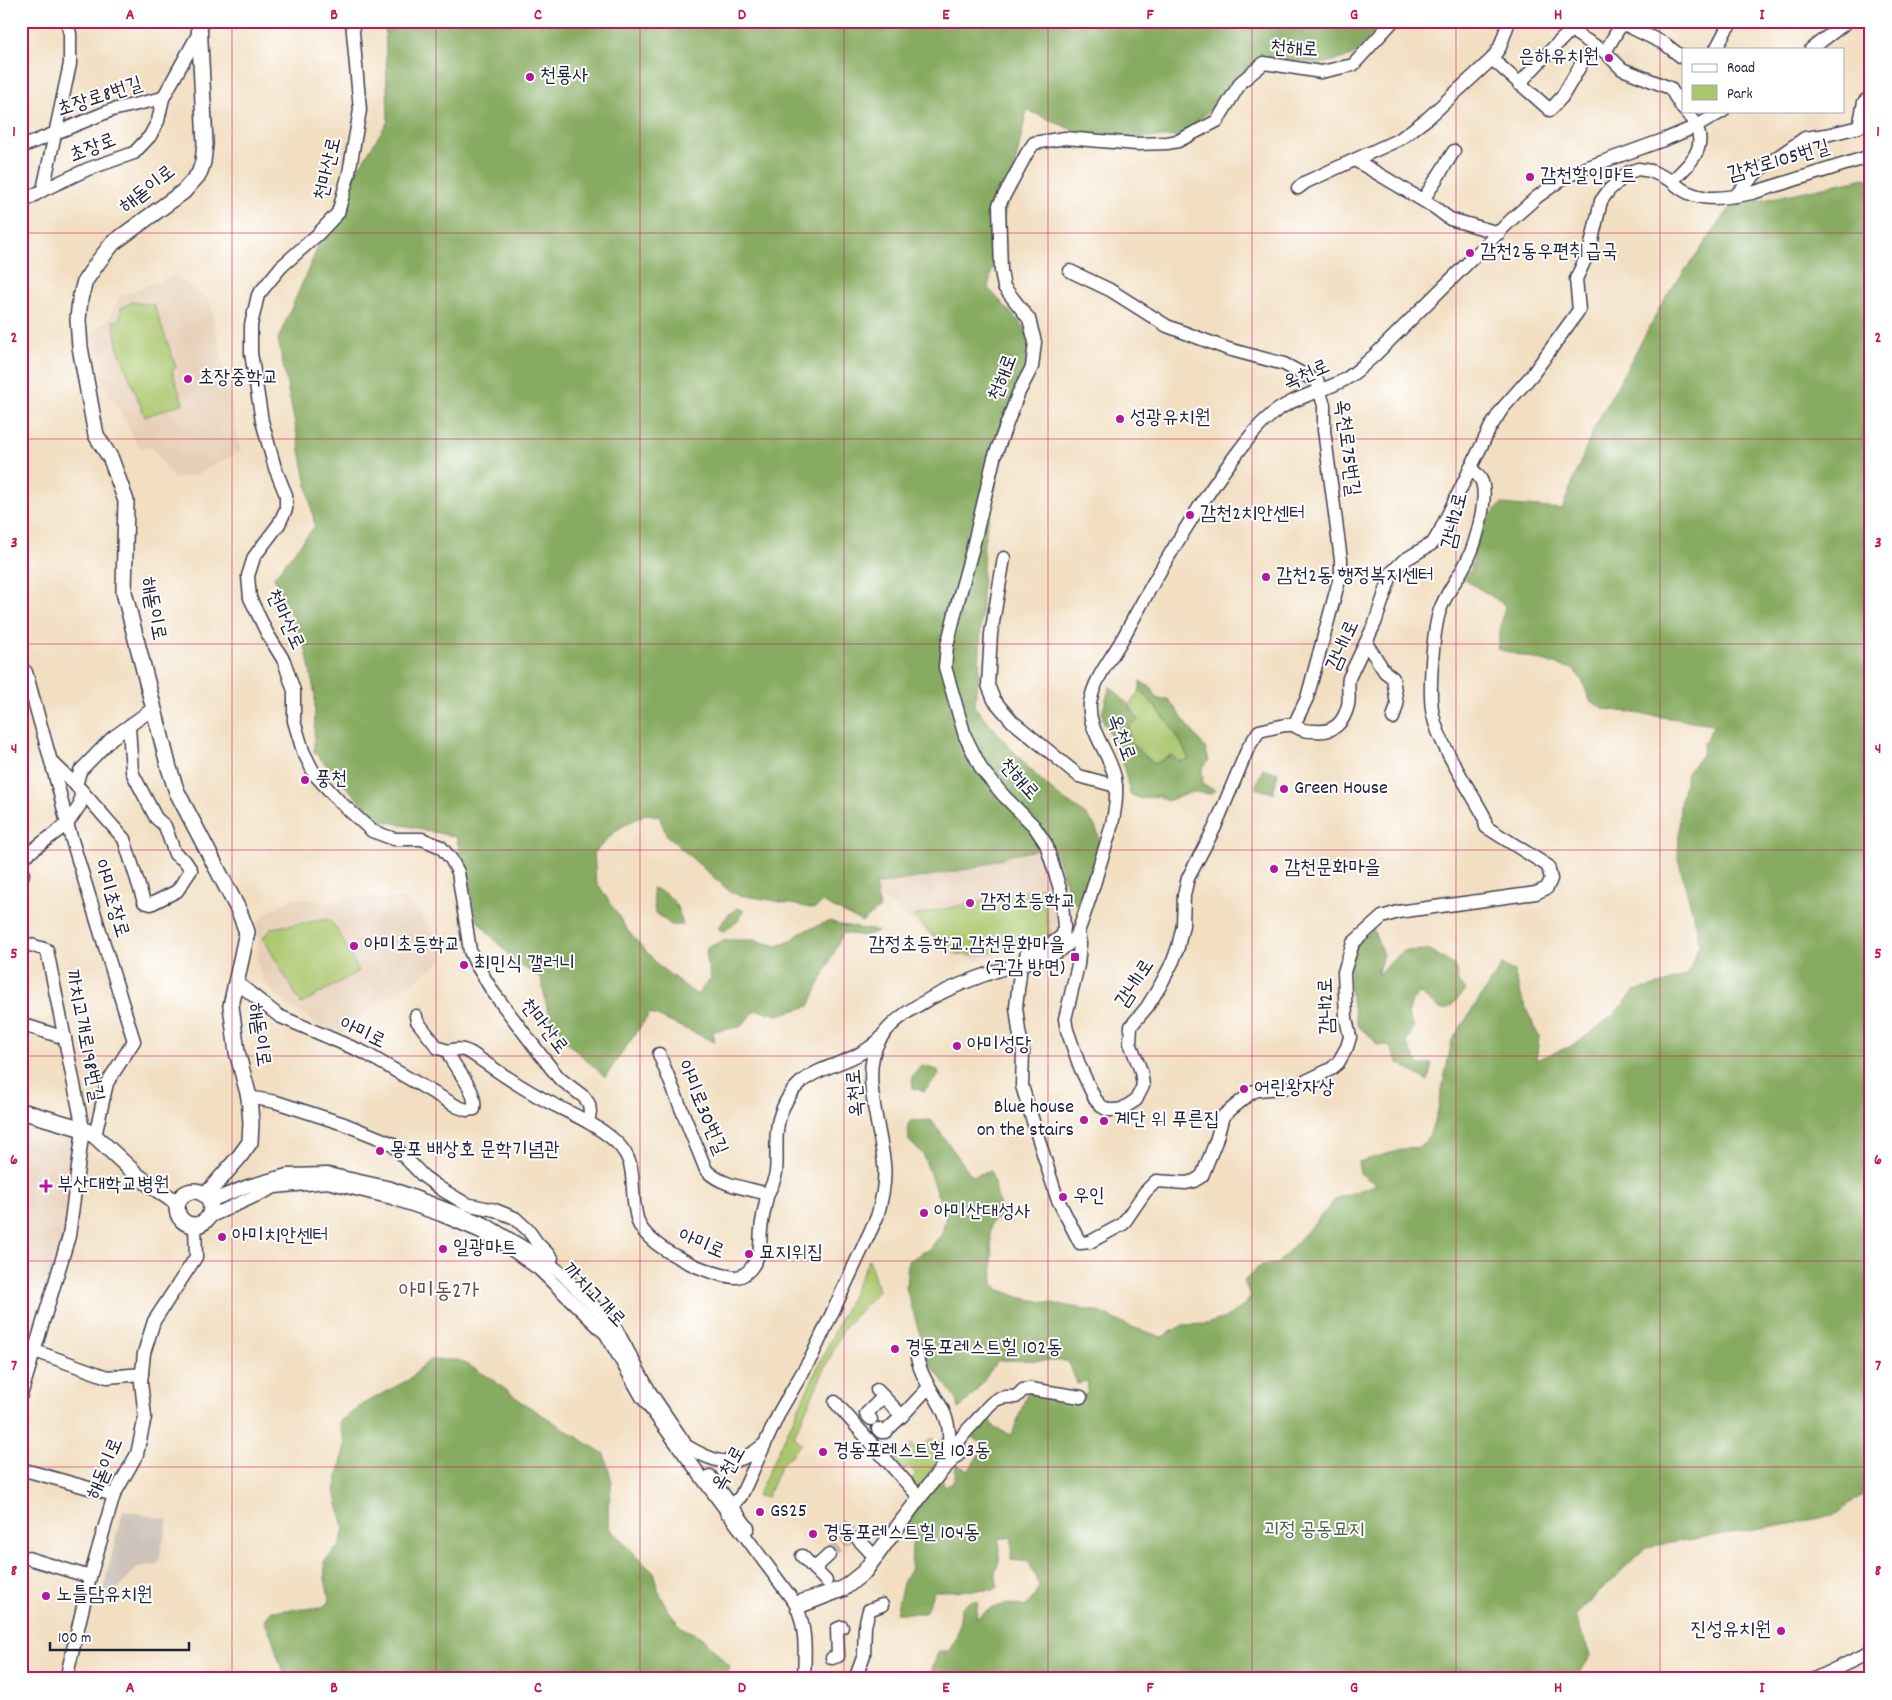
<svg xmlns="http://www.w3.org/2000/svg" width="1892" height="1700" font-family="Dekko,'Poor Story',sans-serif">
<rect width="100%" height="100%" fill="#fff"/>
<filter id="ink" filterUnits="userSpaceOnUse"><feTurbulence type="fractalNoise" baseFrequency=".02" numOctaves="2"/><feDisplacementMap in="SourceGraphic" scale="10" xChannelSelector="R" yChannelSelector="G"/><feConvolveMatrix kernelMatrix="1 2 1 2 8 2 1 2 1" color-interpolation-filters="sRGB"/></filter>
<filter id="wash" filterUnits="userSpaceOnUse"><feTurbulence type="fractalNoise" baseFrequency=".0096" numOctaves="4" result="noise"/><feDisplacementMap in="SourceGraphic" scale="20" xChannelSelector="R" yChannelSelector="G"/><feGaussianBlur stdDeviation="1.12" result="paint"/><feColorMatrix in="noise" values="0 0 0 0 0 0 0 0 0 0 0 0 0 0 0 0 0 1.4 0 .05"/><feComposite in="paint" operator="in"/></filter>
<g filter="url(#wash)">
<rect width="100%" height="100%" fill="#f2dfc2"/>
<g fill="#e6cfb6">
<path d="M174,275L210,302L241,451L194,476L174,479L151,447L139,448L97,370L93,331L107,320L121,296Z"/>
<path d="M1040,850L1055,895L1056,933L1033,946L978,961L953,955L874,892L877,882L999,851Z"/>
<path d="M370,896L409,900L438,938L444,959L415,981L375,1004L354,1023L340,1034L332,1035L320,1029L309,1017L286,1005L264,983L256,959L259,940L257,923L272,909L294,897L325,903L352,897Z"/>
<path d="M21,1119L59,1131L77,1139L67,1232L35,1336L28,1340L21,1338Z"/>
</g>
<path fill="#ccc2b9" d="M123,1510L168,1520L158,1564L138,1567L109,1599L101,1597Z"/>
<g fill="#aac66c" stroke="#667454">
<path d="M132,302L154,305L176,367L172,371L183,403L145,417L117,346L113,321L120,320L121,308Z"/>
<path d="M1140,690C1160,711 1178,733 1190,761H1178L1171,755L1154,764L1130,742L1129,725L1138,719L1129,705Z"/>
<path d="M1042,887L1050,935C1024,944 976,964 950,950C941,945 922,924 913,916Z"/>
<path d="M328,919L336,927L359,971L301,1004L263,938L272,928Z"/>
<path d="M869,1259L878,1291L843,1329L794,1436L802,1444L781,1465L767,1497L757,1496Z"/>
<path d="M945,1437C942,1458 932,1472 919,1489L911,1479L916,1474L909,1466L904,1471L895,1460L912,1444L919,1450L932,1438L937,1443Z"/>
</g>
<g fill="#87ab60" stroke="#54664e">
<path d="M385,21H1385L1352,56L1322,64L1266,57L1182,136L1096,140L1027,110L988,288L1026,329L1030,347L1027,366L1014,394L984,542L979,675L974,706C1001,736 1027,770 1058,795C1074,808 1095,815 1099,838C1101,851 1083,889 1077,903L1073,904L1053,847L1011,855L975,868L875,885L880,908L862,922L822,902L815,909L771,900L738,895L728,890L667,836L659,816L645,814L618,829L594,853L596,881L628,931L660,967L697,995L711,978L706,960L707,947L727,940H753L777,946L791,941L801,932L830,921L841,925L878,931L865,936L843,933L809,1006L778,1015L756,1010L740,1027L713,1031L715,1042L650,1013L605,1077L558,1034L547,1008L541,979L514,961L476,919L468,877L456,837L376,819L314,752L315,695L306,650L274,577L315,526L278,339L338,201L388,121Z"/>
<path d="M1865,178L1871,181V1490L1833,1516L1646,1547L1575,1616L1590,1655L1577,1679H932L931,1673L938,1652H949C958,1640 960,1623 961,1608L971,1601H978L976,1618C994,1607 1004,1600 1025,1607L1036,1595L1039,1586L1029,1562L1011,1560L1012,1537L998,1539L1000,1547L999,1561L995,1574L998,1587L993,1590L934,1591L925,1613H896L903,1583L911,1568L913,1527L903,1526L941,1477L945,1486L952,1484L955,1477L956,1465L969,1470L984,1446C979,1440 972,1438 966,1433L985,1412L995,1428L1012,1435L1028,1391L1077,1399L1087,1394L1088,1381L1077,1383L1068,1361L998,1360L973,1395L959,1409L957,1400L928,1361L906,1288L908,1261L929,1249L942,1234L947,1212L937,1194L923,1154L909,1141L908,1125L910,1121L931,1120L972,1176L991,1171L1002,1215L990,1224L993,1284L1000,1290L1022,1298L1096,1311L1132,1327L1162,1337L1183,1325L1206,1324L1225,1318L1241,1308L1251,1297L1244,1281L1261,1265L1277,1264L1337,1198L1376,1185L1360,1173L1358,1162L1408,1148L1421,1147L1430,1134L1437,1114L1452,1040L1502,965L1514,971L1523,1002L1539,1037L1536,1060L1576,1044L1612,1016L1635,991L1665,983L1688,974L1699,945L1697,928L1678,859L1680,805L1687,773L1702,755L1704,743L1714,724L1605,709L1590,701L1582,680L1573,669L1497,649L1505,605L1464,579L1471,569L1480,526L1501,504L1562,509L1594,428L1667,295L1731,207Z"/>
<path d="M1140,682L1151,687L1157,699H1168L1205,748L1209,760L1202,768L1203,785L1215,790L1211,794L1192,792L1167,801L1158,796L1141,799L1130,794L1123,764L1113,740L1104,723L1102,713L1110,686L1129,705L1138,720L1129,725L1130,742L1154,764L1172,755L1178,761L1189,760C1179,733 1160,711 1140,690Z"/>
<path d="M1263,768L1278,773L1273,793L1255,788Z"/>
<path d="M652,888C674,895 677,904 683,925H671L655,912Z"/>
<path d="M737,908L743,910L738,921L723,932L718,928L729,914Z"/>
<path d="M1373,929L1383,955L1377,975L1403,951L1430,950L1455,966L1458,982L1466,990L1449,1008L1442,1010L1419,993L1412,1001L1408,1016L1414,1027L1406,1043L1419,1066L1432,1063L1428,1081L1398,1063L1389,1045H1378L1369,1035L1358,1027C1352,1003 1344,974 1355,950C1359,942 1367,935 1373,929Z"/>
<path d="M921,1066L938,1070L939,1075L924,1091L913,1088L912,1077Z"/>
<path d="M429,1360H459L489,1377L522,1402L604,1454L612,1482L608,1506L609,1528L655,1574L658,1589L668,1611L681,1627L701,1637L730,1666L728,1674L713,1679H286C276,1660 276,1639 264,1622L271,1611L321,1608L330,1601L325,1579L324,1561L340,1545L344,1528L335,1491L345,1445L339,1422L363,1404L408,1380Z"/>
</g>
</g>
<g filter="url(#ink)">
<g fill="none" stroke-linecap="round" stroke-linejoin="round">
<g stroke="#c8b9a7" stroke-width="12" stroke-dasharray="12 6" stroke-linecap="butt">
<path d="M842,1524L858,1539"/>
<path d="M829,1555L856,1532"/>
</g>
<defs>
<g id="minor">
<path d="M352,21L360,110L349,173L338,213L317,235L281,267L258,295L251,325V353L262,421L275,468L286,495V509L279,524L254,557L248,576L250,598L267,633L284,661L294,691V721L303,751L315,775L340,802L372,831L394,839H422L441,847L451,859L458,872L470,951L476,964L493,992L540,1054L559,1078L584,1097L589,1104L590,1112L588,1122"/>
<path d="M1566,21L1578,35L1605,52L1622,69L1670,88L1683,109"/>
<path d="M1716,49L1727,28L1733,21"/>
<path d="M1811,49L1848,21"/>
<path d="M1605,52L1622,23L1665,44L1683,58"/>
<path d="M1492,59L1550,110L1562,97L1586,56"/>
<path d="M1519,84L1546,55L1572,29"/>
<path d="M21,147L112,110L163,98"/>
<path d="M1355,160L1434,207L1450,219L1499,233"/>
<path d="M1672,181C1694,204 1723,199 1752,193L1871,156"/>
<path d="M1298,188L1306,182L1400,139L1428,118L1492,59L1500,47L1509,21"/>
<path d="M43,190L70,64V34L67,21"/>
<path d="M1735,196L1759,170L1805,138L1826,135L1859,127L1864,102L1871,96"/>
<path d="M1423,200L1454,151"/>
<path d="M21,203L43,190L88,169L134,153L150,136L158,121L163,98L200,31"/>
<path d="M1070,271L1110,290L1167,326L1228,349L1284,364L1318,382L1319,390L1324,405V430L1341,560V573L1307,698L1294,725"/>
<path d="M1004,558L991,634L988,685L994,700L1012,721L1079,776L1116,786"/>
<path d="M1366,643L1385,672L1393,678L1397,705L1393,718"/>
<path d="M21,668L26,672L60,794L67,824L134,1041L107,1083L95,1136"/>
<path d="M51,761L81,790L124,839L144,902L151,904L177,891L191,870L185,861L175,854L165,826L156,818L134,776L132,771L129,727"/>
<path d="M76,786L80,771L112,738L154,708"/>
<path d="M21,859L67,824L80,805L81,790"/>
<path d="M21,869L23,874L21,879"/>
<path d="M1078,932L1080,944L1078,965L1065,1019L1067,1030L1080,1067L1095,1099L1101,1106L1108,1110H1116L1122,1109L1136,1100L1143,1086L1141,1071L1130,1043L1131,1026L1147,1007L1160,986L1173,961L1178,947L1183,925L1184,895L1188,878L1214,829L1248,748L1259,731L1285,725H1294C1301,731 1308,731 1316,731C1334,733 1344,722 1348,705C1350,696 1347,687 1349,678L1375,623L1392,572L1403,561L1433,543L1440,531L1490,428L1502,409L1532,375L1579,310L1576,279L1590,249L1601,201L1609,190L1629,172L1638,169L1651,171L1672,181C1696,158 1713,141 1685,111"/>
<path d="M21,942L47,950L83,1129L69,1236L21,1395"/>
<path d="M1024,963L1027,953L1054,942L1063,935L1064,927L1061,892L1046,844L1034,826L1004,796L982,770L965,736L945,667L947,646L958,601L973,547L994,458L1018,394L1032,367L1035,342L1029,319L1004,287L1001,271L999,205L1027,153L1034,143L1065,138L1137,144L1167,143L1178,141L1217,121L1241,82L1264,63L1321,72L1353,65L1393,21"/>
<path d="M1019,965L1020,973L1016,1007L1019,1031L1023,1051L1022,1086L1057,1198L1080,1243L1090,1242L1123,1224L1145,1192L1156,1181L1186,1183L1194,1181L1202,1176L1216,1141L1223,1116L1252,1092L1258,1090L1294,1087L1331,1069L1338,1063L1347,1047L1350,1037L1346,1018L1344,972L1353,943L1382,917L1398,912L1536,893L1547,888L1551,879L1548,866L1486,827L1484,816C1469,788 1439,745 1433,715C1428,694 1433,634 1439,613C1445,593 1459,578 1468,559C1476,543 1488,499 1482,482C1479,475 1475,472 1470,468"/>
<path d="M235,981L279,1016L365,1053L458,1107L467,1110L474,1109C477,1090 458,1073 450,1057L449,1051C458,1048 463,1049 471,1053C492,1067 512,1082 534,1094C561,1110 592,1120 616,1142C638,1163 630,1182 635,1208C636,1214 637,1221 640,1226C655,1251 707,1274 734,1277C747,1278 756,1263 759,1252C761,1245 760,1237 761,1230C762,1219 765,1207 767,1196C770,1188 775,1181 776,1172C778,1154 774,1137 779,1119C796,1060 841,1074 878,1041"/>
<path d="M416,1016L417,1021L438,1048L449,1051"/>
<path d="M21,1024L65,1038"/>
<path d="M659,1054L706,1170C721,1186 747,1188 768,1194"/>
<path d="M249,1097L276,1102L344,1124L391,1143L423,1176L441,1189L466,1204L495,1210L515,1218L528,1230L538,1244L552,1258"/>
<path d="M210,1201L248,1186L287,1175L328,1174L391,1188L483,1223L546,1261L561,1273L615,1327L650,1392L684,1442"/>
<path d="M209,1217L275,1187L327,1182L392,1198L441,1215L479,1231L508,1247L540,1270L606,1334L642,1397L795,1603C807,1627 805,1653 804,1679"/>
<path d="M21,1346L107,1377L142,1374"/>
<path d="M916,1352C921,1389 952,1405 949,1442"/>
<path d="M877,1390L902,1416L929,1387"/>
<path d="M835,1402L920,1498"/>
<path d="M871,1419L866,1414L883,1397"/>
<path d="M878,1429L881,1432H885L902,1416"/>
<path d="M957,1444C962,1435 968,1429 975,1422C989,1407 991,1395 1016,1397L1023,1390L1030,1389L1081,1397"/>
<path d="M688,1447C717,1464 734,1469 762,1446"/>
<path d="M21,1469L114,1495"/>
<path d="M710,1476L748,1528"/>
<path d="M726,1512L741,1496L780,1411L812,1356L877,1217C882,1200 886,1182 884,1164C881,1128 860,1073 879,1041C898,1007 963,982 999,970C1026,961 1063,960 1078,932C1086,910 1093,889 1099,867C1108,838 1120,808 1115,778C1110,753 1087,730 1090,703C1094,678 1112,658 1124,636C1155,578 1187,522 1226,468C1239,451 1253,430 1270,416C1291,397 1320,393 1344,380C1355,374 1364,364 1374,356L1511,220L1537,197L1562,179L1580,170L1666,139L1697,126L1723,111"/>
<path d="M858,1539L876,1558"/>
<path d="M21,1556L90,1577"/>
<path d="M802,1556L826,1581"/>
<path d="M814,1569L829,1555"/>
<path d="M795,1603L843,1587L863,1571L948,1459L945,1447L948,1443L953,1442L958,1445L960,1450L959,1454L942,1471L920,1498L865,1573L844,1590L797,1608"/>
<path d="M832,1658L838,1656L837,1629L842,1627"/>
<path d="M66,1679L90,1577L114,1495L137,1454L145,1417L141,1382L144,1353L154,1321L196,1257L195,1225"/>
<path d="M855,1679L864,1655L865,1626L869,1610L882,1605"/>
<path d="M1814,1679L1871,1652"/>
</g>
<g id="major">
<path d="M199,21L205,144L203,162L199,174L183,192L113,243L98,262L85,281L80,299L78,320L80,347L96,435L111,459L126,501L124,592L169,768L177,792L239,911L247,932L231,1006L237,1052L249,1097L251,1123L250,1142L240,1156L206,1195"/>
<path d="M21,1111L83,1129L95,1136L139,1177L177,1203"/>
<circle cx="194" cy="1208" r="17"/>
</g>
</defs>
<use href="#minor" stroke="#413e4f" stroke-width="15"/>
<use href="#major" stroke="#413e4f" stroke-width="18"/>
<use href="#minor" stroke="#fff" stroke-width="12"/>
<use href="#major" stroke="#fff" stroke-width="15"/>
</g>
</g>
<path fill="none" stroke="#c2185b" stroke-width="1" stroke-opacity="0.55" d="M232,21V1679M436,21V1679M640,21V1679M844,21V1679M1048,21V1679M1252,21V1679M1456,21V1679M1660,21V1679M21,233H1871M21,439H1871M21,644H1871M21,850H1871M21,1056H1871M21,1261H1871M21,1467H1871"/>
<g fill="#b5179e" stroke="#fff" stroke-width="2">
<circle cx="1609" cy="58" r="5"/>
<circle cx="530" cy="77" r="5"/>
<circle cx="1530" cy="177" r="5"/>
<circle cx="1470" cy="253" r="5"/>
<circle cx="188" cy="379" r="5"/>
<circle cx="1120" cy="419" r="5"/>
<circle cx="1190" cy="515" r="5"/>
<circle cx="1266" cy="577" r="5"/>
<circle cx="305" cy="780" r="5"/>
<circle cx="1284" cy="789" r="5"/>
<circle cx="1274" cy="869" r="5"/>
<circle cx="970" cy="903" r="5"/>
<circle cx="354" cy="946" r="5"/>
<rect x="1070" y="952" width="10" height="10" rx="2.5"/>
<circle cx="464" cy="965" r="5"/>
<circle cx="957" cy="1046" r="5"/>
<circle cx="1244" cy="1089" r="5"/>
<circle cx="1084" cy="1120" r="5"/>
<circle cx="1104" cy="1121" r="5"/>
<circle cx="380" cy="1151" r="5"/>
<path d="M43.5 1178.5h5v5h5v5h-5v5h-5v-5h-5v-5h5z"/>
<circle cx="1063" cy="1197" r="5"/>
<circle cx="924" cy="1213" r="5"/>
<circle cx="222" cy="1237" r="5"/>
<circle cx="443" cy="1249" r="5"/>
<circle cx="749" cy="1254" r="5"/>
<circle cx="895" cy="1349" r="5"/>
<circle cx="823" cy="1452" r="5"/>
<circle cx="760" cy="1512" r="5"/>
<circle cx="813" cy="1534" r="5"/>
<circle cx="46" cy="1596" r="5"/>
<circle cx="1781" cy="1631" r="5"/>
</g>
<g text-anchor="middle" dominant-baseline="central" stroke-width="4" stroke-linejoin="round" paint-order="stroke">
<g font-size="20" fill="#22223b" stroke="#fff">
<text transform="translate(1294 50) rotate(3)">천해로</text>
<text transform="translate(100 98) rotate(-18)">초장로8번길</text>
<text transform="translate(93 149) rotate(-21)">초장로</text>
<text transform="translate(1779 162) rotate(-16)">감천로105번길</text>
<text transform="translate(329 169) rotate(-77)">천마산로</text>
<text transform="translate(148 190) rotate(-38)">해돋이로</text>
<text transform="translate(1307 376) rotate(-24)">옥천로</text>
<text transform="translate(1004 378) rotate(-69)">천해로</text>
<text transform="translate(1346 448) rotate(83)">옥천로75번길</text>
<text transform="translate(1456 521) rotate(-77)">감내2로</text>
<text transform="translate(152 609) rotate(79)">해돋이로</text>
<text transform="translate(284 620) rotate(65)">천마산로</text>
<text transform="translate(1344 646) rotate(-66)">감내1로</text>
<text transform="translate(1120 738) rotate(70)">옥천로</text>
<text transform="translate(1018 780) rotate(48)">천해로</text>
<text transform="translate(110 899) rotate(73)">아미초장로</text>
<text transform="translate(1136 984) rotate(-57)">감내1로</text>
<text transform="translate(1328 1006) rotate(-92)">감내2로</text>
<text transform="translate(543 1027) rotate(52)">천마산로</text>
<text transform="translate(362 1034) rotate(25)">아미로</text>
<text transform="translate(258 1035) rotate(82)">해돋이로</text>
<text transform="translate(83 1036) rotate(79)">까치고개로198번길</text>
<text transform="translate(857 1093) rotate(-95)">옥천로</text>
<text transform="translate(701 1108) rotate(67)">아미로30번길</text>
<text transform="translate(701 1245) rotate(23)">아미로</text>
<text transform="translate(593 1296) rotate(46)">까치고개로</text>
<text transform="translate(106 1469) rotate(-67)">해돋이로</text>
<text transform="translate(730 1469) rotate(-61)">옥천로</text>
</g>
<g font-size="20" fill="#22223b" stroke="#fff" text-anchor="start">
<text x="1599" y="58" text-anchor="end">은하유치원</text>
<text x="540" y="77">천룡사</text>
<text x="1540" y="177">감천할인마트</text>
<text x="1480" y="253">감천2동우편취급국</text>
<text x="198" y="379">초장중학교</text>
<text x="1130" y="419">성광유치원</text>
<text x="1200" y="515">감천2치안센터</text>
<text x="1276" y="577">감천2동 행정복지센터</text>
<text x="315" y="780">풍천</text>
<text x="1294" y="789">Green House</text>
<text x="1284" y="869">감천문화마을</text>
<text x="980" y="903">감정초등학교</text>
<text x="364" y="946">아미초등학교</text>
<text x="1065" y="946" text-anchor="end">감정초등학교.감천문화마을<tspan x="1065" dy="23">(구감 방면)</tspan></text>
<text x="474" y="965">최민식 갤러니</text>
<text x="967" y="1046">아미성당</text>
<text x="1254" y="1089">어린왕자상</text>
<text x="1074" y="1108" text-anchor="end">Blue house<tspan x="1074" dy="23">on the stairs</tspan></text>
<text x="1114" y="1121">계단 위 푸른집</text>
<text x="390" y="1151">몽포 배상호 문학기념관</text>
<text x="57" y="1186">부산대학교병원</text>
<text x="1073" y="1197">우인</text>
<text x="934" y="1213">아미산대성사</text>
<text x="232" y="1237">아미치안센터</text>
<text x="453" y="1249">일광마트</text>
<text x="759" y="1254">묘지위집</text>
<text x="905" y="1349">경동포레스트힐 102동</text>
<text x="833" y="1452">경동포레스트힐 103동</text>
<text x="770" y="1512">GS25</text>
<text x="823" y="1534">경동포레스트힐 104동</text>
<text x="56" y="1596">노틀담유치원</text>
<text x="1771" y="1631" text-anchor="end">진성유치원</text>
</g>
<g font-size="20" fill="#525b4c" stroke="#fff">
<text x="1314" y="1531">괴정 공동묘지</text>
</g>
<g font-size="22" fill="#684f4f" stroke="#fff">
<text x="439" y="1292">아미동2가</text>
</g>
</g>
<rect width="1892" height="1700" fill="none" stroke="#fff" stroke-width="55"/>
<rect x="1682" y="48" width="162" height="65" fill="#ffffff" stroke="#a7a7b1"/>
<rect x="1692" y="64" width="25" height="8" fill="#ffffff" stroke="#a7a7b1"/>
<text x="1727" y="72" font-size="15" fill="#22223b">Road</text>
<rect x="1692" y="85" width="25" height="15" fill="#aac66c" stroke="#a7a7b1"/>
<text x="1727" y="98" font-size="15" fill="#22223b">Park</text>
<path d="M50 1642v8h139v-8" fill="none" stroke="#22223b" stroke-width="2.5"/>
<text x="58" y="1642" font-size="15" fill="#22223b" stroke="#ffffff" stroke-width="4" paint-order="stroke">100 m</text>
<rect x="28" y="28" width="1836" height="1644" fill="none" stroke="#c2185b" stroke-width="2"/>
<g font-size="16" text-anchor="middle" font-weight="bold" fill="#c2185b">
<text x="130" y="19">A</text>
<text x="334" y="19">B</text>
<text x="538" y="19">C</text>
<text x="742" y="19">D</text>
<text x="946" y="19">E</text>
<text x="1150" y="19">F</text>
<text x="1354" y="19">G</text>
<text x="1558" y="19">H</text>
<text x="1762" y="19">I</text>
<text x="14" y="136">1</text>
<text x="1878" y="136">1</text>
<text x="14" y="342">2</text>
<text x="1878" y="342">2</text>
<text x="14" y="547">3</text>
<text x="1878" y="547">3</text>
<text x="14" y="753">4</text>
<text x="1878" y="753">4</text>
<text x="14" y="958">5</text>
<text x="1878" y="958">5</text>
<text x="14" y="1164">6</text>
<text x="1878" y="1164">6</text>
<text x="14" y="1370">7</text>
<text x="1878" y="1370">7</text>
<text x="14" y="1575">8</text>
<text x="1878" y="1575">8</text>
<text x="130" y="1692">A</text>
<text x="334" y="1692">B</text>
<text x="538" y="1692">C</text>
<text x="742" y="1692">D</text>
<text x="946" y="1692">E</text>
<text x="1150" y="1692">F</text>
<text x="1354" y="1692">G</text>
<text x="1558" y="1692">H</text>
<text x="1762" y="1692">I</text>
</g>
</svg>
